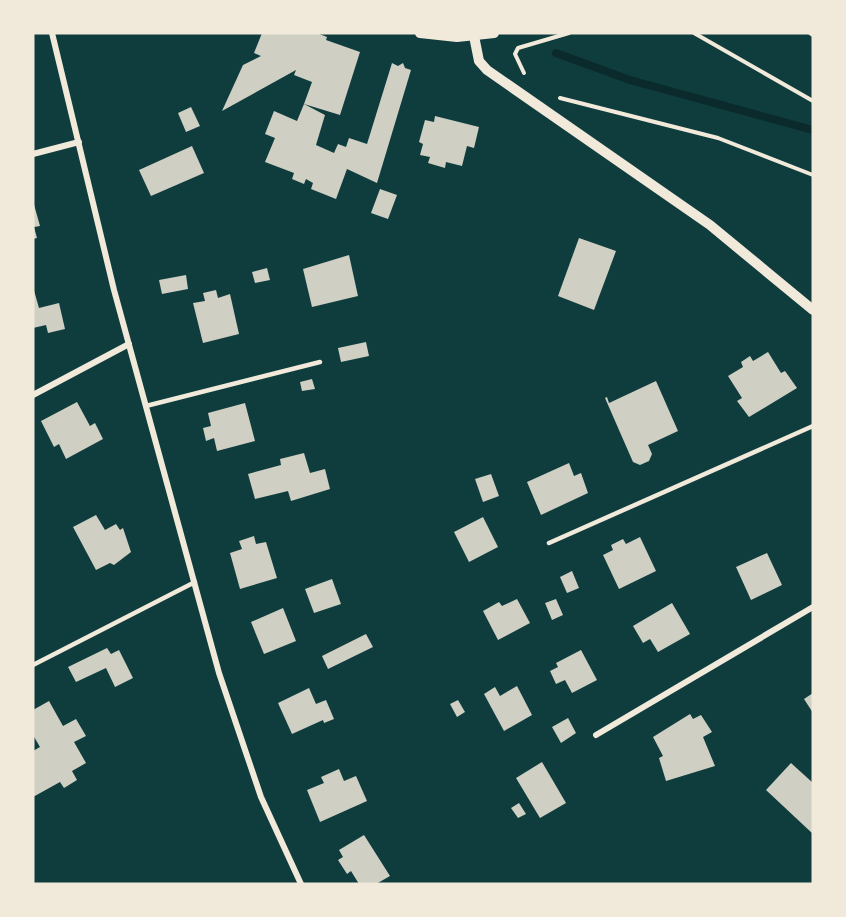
<svg xmlns="http://www.w3.org/2000/svg" width="846" height="917" font-family="'Work Sans',sans-serif">
<rect width="100%" height="100%" fill="#0f3d3e"/>
<g fill="none" stroke-linecap="round" stroke-linejoin="round">
<path stroke="#0a2a2b" stroke-width="8" d="M556,53L630,80L813,130"/>
</g>
<g fill="#cfcfc3">
<path d="M262,33H317L327,37L326,40L360,52L340,115L304,104L312,82L294,75L296,70L222,111L243,65L261,56L254,53Z"/>
<path d="M392,63L398,66L403,63L405,68L411,70L377,183L347,169L336,199L311,189L313,183L306,179L304,184L292,179L294,173L265,162L275,138L265,134L274,111L297,121L304,104L325,115L316,145L334,153L338,144L346,147L349,138L367,144Z"/>
<path d="M191,107L200,126L186,132L178,113Z"/>
<path d="M435,116L479,127L474,148L467,146L462,166L446,162L445,168L428,163L430,157L420,155L423,144L419,142L425,120L434,122Z"/>
<path d="M192,146L204,173L151,196L139,170Z"/>
<path d="M380,189L397,195L388,219L371,213Z"/>
<path d="M33,201L40,226L34,227L37,238L33,239Z"/>
<path d="M579,238L616,251L594,310L558,296Z"/>
<path d="M349,255L358,296L312,307L303,269Z"/>
<path d="M267,268L270,280L255,283L252,272Z"/>
<path d="M186,275L188,289L162,294L159,280Z"/>
<path d="M33,287L39,308L59,303L65,329L48,333L46,325L33,328Z"/>
<path d="M216,290L218,298L230,294L239,334L203,343L193,303L205,301L203,293Z"/>
<path d="M366,342L369,356L341,362L338,348Z"/>
<path d="M768,352L781,373L785,371L797,388L749,417L737,401L742,398L728,376L743,367L741,362L750,356L753,361Z"/>
<path d="M312,379L315,389L302,391L300,382Z"/>
<path d="M656,381L678,431L648,445L652,454L649,461L640,465L633,462L605,398L607,397L609,403Z"/>
<path d="M77,402L90,426L95,423L103,439L66,459L59,444L54,447L41,421Z"/>
<path d="M245,403L255,441L217,451L214,438L206,441L203,428L211,426L208,413Z"/>
<path d="M304,453L310,473L325,469L330,489L291,501L288,491L255,499L248,474L281,465L280,459Z"/>
<path d="M569,463L574,476L581,473L588,493L541,515L527,482Z"/>
<path d="M491,474L499,496L483,502L475,479Z"/>
<path d="M96,515L105,530L116,524L120,530L123,528L131,552L114,565L110,563L96,570L73,527Z"/>
<path d="M483,517L498,547L469,562L454,532Z"/>
<path d="M254,536L256,544L266,542L277,578L240,589L230,553L242,549L239,541Z"/>
<path d="M640,537L656,571L619,589L603,555L613,550L611,545L623,539L626,544Z"/>
<path d="M767,553L782,585L751,600L736,567Z"/>
<path d="M572,571L579,588L567,593L560,577Z"/>
<path d="M332,579L341,604L314,613L305,589Z"/>
<path d="M517,599L530,623L498,640L483,611L499,602L502,606Z"/>
<path d="M556,599L563,615L552,620L545,603Z"/>
<path d="M672,603L690,634L658,652L650,639L643,643L633,626Z"/>
<path d="M283,608L296,641L264,654L251,622Z"/>
<path d="M366,634L373,647L328,669L322,656Z"/>
<path d="M107,648L111,654L119,650L133,678L115,687L106,668L76,682L68,667Z"/>
<path d="M581,650L597,680L572,693L565,680L556,684L550,671L558,667L556,663Z"/>
<path d="M517,686L532,715L504,731L484,694L495,687L500,696Z"/>
<path d="M309,688L316,704L326,700L334,719L324,723L323,720L292,734L278,703Z"/>
<path d="M813,693V713L804,699Z"/>
<path d="M458,700L465,712L457,717L450,704Z"/>
<path d="M49,701L63,726L76,719L86,736L74,742L86,763L72,771L77,780L64,788L60,782L33,797V751L40,747L33,735V710Z"/>
<path d="M690,714L693,719L701,715L712,732L703,737L715,766L666,781L659,758L663,756L653,737Z"/>
<path d="M568,718L576,733L561,743L552,727Z"/>
<path d="M542,762L566,803L540,818L516,778Z"/>
<path d="M791,763L813,783V834L766,790Z"/>
<path d="M339,769L344,781L356,776L367,801L320,822L307,790L324,783L321,777Z"/>
<path d="M519,803L526,814L518,818L511,808Z"/>
<path d="M364,835L390,876L376,884H359L351,871L347,874L338,860L343,857L339,850Z"/>
</g>
<g fill="none" stroke-linecap="round" stroke-linejoin="round">
<g stroke="#f1e9da" stroke-width="4">
<path d="M694,33L813,101"/>
<path d="M810,33L813,35"/>
<path d="M524,73L515,54L518,48L569,33"/>
<path d="M560,98L718,138L813,175"/>
</g>
<g stroke="#f1e9da" stroke-width="4.5">
<path d="M146,406L320,362"/>
<path d="M549,543L813,426"/>
<path d="M33,665L195,582"/>
</g>
<g stroke="#f1e9da" stroke-width="6">
<path d="M52,33L114,290L219,673L261,797L301,884"/>
<path d="M33,154L79,142"/>
<path d="M33,395L129,344"/>
<path d="M596,735L813,607"/>
</g>
<g stroke="#f1e9da" stroke-width="10">
<path d="M420,33L457,37L494,33"/>
<path d="M474,36L479,61L487,70L710,225L813,310"/>
</g>
</g>
<rect width="846" height="917" fill="none" stroke="#f1e9da" stroke-width="69"/>
</svg>
